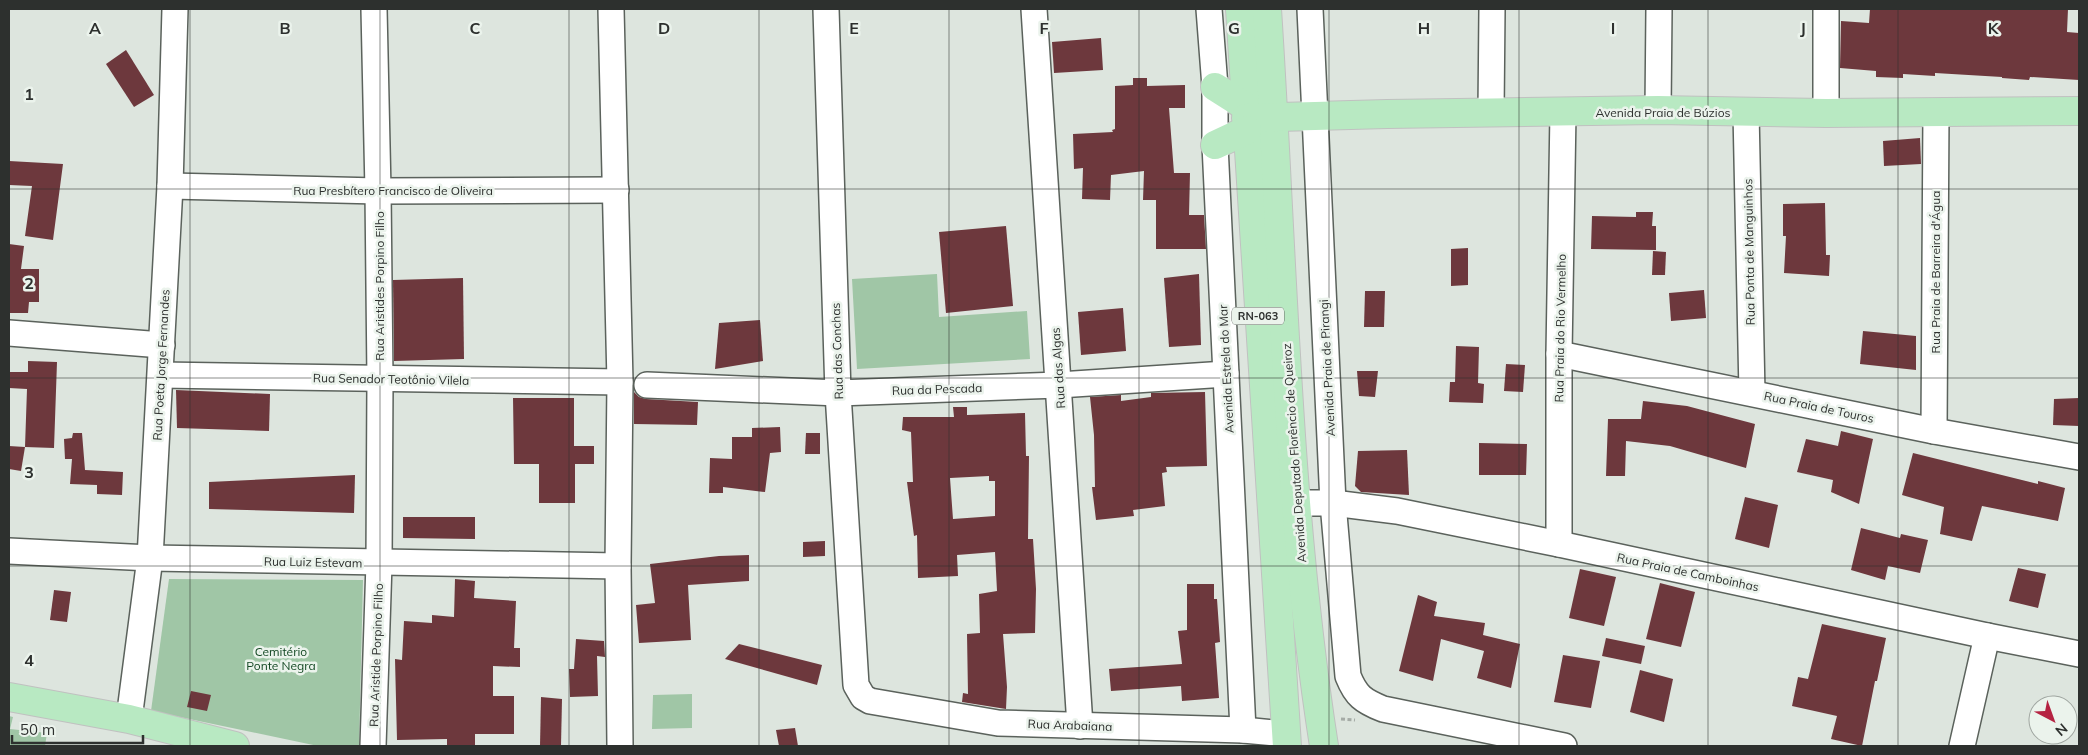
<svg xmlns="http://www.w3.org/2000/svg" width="2088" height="755" font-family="Mulish,sans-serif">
<rect width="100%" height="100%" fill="#dde5de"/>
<g fill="#a0c6a6">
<path d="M937,274L939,317L1027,311L1030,359L857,369L852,279Z"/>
<path d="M169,579L363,580L359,746H318L151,711Z"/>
<path d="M692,694V728L652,729L653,695Z"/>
<path d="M9,716L13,717L10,729L47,733L45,746H9Z"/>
</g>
<g fill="#6d383d" fill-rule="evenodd">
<path d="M1870,9H2068L2067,32L2079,33V80L2030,77L2029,80L2002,78V77L1935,73V76L1903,74V78L1876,77V71L1840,68L1841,21L1869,23Z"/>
<path d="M1101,38L1103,70L1054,73L1052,42Z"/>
<path d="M126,50L154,95L134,107L106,64Z"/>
<path d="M1133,78H1147V86L1185,85V108H1169L1174,173H1190L1189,215H1204L1206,249H1156V200H1143L1144,171L1111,175L1110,200L1082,199L1083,168L1074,169L1073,134L1113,132L1112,130L1115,129V86L1133,85Z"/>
<path d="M1920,138L1921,164L1884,166L1883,141Z"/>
<path d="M9,161L63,164L53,240L25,236L32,186L9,185Z"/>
<path d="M1825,203L1826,255H1830L1829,276L1784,273L1786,236H1783V204Z"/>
<path d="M1636,212H1653L1652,226H1656V250L1591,249L1592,216L1636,217Z"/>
<path d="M1006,226L1013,306L946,313L939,232Z"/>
<path d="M9,244L24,246L21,269H39V302H29L28,313H9Z"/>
<path d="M1468,248V285L1451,286V249Z"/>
<path d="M1653,251L1666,252L1665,275H1652Z"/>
<path d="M1199,274L1201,345L1169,347L1164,278Z"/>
<path d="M463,278L464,359L394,361L393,280Z"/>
<path d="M1704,290L1706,318L1671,321L1669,293Z"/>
<path d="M1365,291H1385L1384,327H1364Z"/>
<path d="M1123,308L1126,351L1081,355L1078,312Z"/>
<path d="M760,320L763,361L715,369L719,323Z"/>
<path d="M1863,331L1916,336V370L1860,364Z"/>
<path d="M1456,346L1479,347L1478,383L1484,384L1483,403L1449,402L1450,382H1455Z"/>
<path d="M28,361L57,362L54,448L25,447L27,389L9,388V372H28Z"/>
<path d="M1506,364L1525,365L1523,392L1504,391Z"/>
<path d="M1357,371H1378L1375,397L1359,396Z"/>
<path d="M176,390L270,394L269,431L177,428Z"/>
<path d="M634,392L639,397L646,399L698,402L697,425L634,424Z"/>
<path d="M1205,392L1207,466L1166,467L1167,472L1162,473L1165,506L1133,510L1134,516L1096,520L1092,487H1095L1094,435L1090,397L1121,395V401L1151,397V393Z"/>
<path d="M513,398H574V446H594V464H575V503H539V464H514Z"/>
<path d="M2079,398V426L2053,425L2054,399Z"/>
<path d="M1643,401L1687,406L1755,424L1746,468L1670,446L1626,441L1625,476H1606L1608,419H1641Z"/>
<path d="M953,407H967V415L1025,413L1026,456H1029L1028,539H1033L1036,589L1035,633L1003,634L1007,687L1006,709L962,702L963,693L968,694L967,634L980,633L979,594L997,591L995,552L957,555L958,576L918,578L917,535L914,536L907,482H913L911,432L902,430L903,417H954ZM989,476V481H995V516L953,519L950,478Z"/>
<path d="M780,427L781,452L770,453L765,492L723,487V493H709L710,458L732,459V437H752V428Z"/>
<path d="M1841,431L1873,439L1859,504L1831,492L1833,480L1797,472L1806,439L1838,446Z"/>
<path d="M73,433H82L85,470L123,472L122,495L97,494V485L70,484L72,459H65L64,439L72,438Z"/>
<path d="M806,433H820V454H805Z"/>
<path d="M1479,443L1527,444L1526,475H1479Z"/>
<path d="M9,446L25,447L21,471L9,469Z"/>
<path d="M1407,450L1409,495L1361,492L1355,486L1358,451Z"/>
<path d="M1913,453L2038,484V481L2065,488L2058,521L1982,506L1972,541L1940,534L1944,507L1902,495Z"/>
<path d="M355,475L354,513L209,509V482Z"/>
<path d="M1745,497L1778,505L1769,548L1735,539Z"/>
<path d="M403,517H475V539L403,538Z"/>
<path d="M1861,528L1900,538L1901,534L1928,540L1920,573L1888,566L1885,580L1851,570Z"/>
<path d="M825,541V556L803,557V542Z"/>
<path d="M749,555V581L688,585L691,640L639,643L636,605L655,603L650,564L719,556Z"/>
<path d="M2018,568L2046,574L2038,608L2009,601Z"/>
<path d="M1580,569L1616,577L1604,626L1569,618Z"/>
<path d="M455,579L475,581L474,598L516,601L514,648H520V667L493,666V696H514V734H475V746H447V739L397,740L395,659L402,660L404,621L432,623V615L454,617Z"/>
<path d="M1660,583L1695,592L1681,647L1646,639Z"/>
<path d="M1187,584H1214V599H1217L1220,642L1215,643L1219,698L1182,701L1181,686L1111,691L1109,669L1182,664L1178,631L1187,630Z"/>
<path d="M54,590L71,592L67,622L50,620Z"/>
<path d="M1418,595L1437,602L1434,616L1485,623L1483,635L1520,644L1511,688L1477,678L1484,651L1441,639L1433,681L1399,671Z"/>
<path d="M1822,624L1886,638L1877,681H1875L1862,746L1831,739L1837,716L1792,706L1798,677L1808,679Z"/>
<path d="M1606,638L1645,646L1641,664L1602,656Z"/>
<path d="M576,639L604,641L605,657L597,656L598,696L570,697L569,669H574Z"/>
<path d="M739,644L822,665L817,685L725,659Z"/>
<path d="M1563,655L1600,661L1591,708L1554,702Z"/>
<path d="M1640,670L1673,679L1664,722L1630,712Z"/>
<path d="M191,691L211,695L207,711L187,707Z"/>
<path d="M541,697L562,699L561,746H540Z"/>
<path d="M795,728L798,746H779L776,730Z"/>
</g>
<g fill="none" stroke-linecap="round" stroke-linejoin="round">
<defs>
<g id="minor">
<path d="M611,9L620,382L618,566L620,746"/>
<path d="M826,9L838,393L856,685L863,697L870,701L998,723L1243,730L1286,734"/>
<path d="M1034,9L1080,726"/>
<path d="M1209,9L1215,87V145L1243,730"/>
<path d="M1310,9L1333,503L1348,676C1356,696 1363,701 1383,709L1564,746"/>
<path d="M1658,110L1659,9"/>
<path d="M1491,112L1492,9"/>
<path d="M1746,112L1752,393"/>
<path d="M1826,113V9"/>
<path d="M170,186L378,191L616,190"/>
<path d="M9,333L162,345"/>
<path d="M1559,354L1934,431L2079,457"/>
<path d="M161,375L620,382"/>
<path d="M647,385L838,393L1059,385L1226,374"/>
<path d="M1934,431L1936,112"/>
<path d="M1295,503H1333L1397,511L1559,544L1987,636L2079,654"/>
<path d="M1559,544V354L1563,112"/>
<path d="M9,551L150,558L618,566"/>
<path d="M129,719L150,558L170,186L175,9"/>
<path d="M373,746L379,563L380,380L378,191L374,9"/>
<path d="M1962,746L1987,636"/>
</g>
<g id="major">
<path d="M1240,9L1287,746"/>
<path d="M1267,9C1283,254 1286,503 1324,746"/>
<path d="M1215,87L1245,106"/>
<path d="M1246,118L1387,114L1658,110L1826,113L2079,111"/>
<path d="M1215,145L1247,130"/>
<path d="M9,697L129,719L235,746"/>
</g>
</defs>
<use href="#minor" stroke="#5b625c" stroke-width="28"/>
<use href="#major" stroke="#c0c1c0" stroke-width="30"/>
<path stroke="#a5aba6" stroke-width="3" stroke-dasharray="4 2.5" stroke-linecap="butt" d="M1341,719L1355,720"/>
<use href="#minor" stroke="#fff" stroke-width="25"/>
<use href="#major" stroke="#b8e9c2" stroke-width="28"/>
</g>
<path fill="none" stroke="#2d302e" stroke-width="1" stroke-opacity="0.55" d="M190,9V746M380,9V746M569,9V746M759,9V746M949,9V746M1139,9V746M1329,9V746M1519,9V746M1708,9V746M1898,9V746M9,189H2079M9,378H2079M9,566H2079"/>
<g text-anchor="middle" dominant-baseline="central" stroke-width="5" stroke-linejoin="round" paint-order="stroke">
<rect fill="#ebf3ec" stroke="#666a67" stroke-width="1" x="1232" y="307.5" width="52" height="17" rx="4"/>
<g font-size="11" font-weight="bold" fill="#2d302e">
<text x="1258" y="316">RN-063</text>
</g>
<g font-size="12" fill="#2d302e" stroke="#ebf3ec">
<text x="1663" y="112">Avenida Praia de Búzios</text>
<text x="393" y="190">Rua Presbítero Francisco de Oliveira</text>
<text transform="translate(1749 252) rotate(-91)">Rua Ponta de Manguinhos</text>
<text transform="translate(1935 272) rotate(-90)">Rua Praia de Barreira d'Água</text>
<text transform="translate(379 286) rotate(-90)">Rua Aristides Porpino Filho</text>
<text transform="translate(1560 328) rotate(-89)">Rua Praia do Rio Vermelho</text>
<text transform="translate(837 351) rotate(-92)">Rua das Conchas</text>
<text transform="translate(161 365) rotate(-87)">Rua Poeta Jorge Fernandes</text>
<text transform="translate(1058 368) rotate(-94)">Rua das Algas</text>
<text transform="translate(1327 368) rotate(-93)">Avenida Praia de Pirangi</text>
<text transform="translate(1226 369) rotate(-93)">Avenida Estrela do Mar</text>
<text transform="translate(391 379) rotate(1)">Rua Senador Teotônio Vilela</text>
<text transform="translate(937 389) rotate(-2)">Rua da Pescada</text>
<text transform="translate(1819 407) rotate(12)">Rua Praia de Touros</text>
<text transform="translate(1294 453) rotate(-94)">Avenida Deputado Florêncio de Queiroz</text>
<text transform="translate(313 562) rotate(1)">Rua Luiz Estevam</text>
<text transform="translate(1688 572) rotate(12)">Rua Praia de Camboinhas</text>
<text transform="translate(376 655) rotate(-88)">Rua Aristide Porpino Filho</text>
<text transform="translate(1070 725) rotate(2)">Rua Arabaiana</text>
</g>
<g font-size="12" fill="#124722" stroke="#ebf3ec">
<text x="281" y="651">Cemitério<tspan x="281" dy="14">Ponte Negra</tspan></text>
</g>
</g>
<g font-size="16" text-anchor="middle" font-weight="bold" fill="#2d302e" stroke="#ebf3ec" stroke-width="5" stroke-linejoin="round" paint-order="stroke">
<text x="95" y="34">A</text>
<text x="285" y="34">B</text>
<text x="475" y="34">C</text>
<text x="664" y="34">D</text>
<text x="854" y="34">E</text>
<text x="1044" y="34">F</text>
<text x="1234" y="34">G</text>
<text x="1424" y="34">H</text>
<text x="1613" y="34">I</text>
<text x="1803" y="34">J</text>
<text x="1993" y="34">K</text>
<text x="29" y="100">1</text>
<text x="29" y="289">2</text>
<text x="29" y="478">3</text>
<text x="29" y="666">4</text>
</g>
<rect width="2088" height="755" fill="none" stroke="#2d302e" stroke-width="20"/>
<g transform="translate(2053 720) rotate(139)"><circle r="24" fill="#ebf3ec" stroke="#9fa5a0"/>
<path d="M0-4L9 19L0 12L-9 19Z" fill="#b52342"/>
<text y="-8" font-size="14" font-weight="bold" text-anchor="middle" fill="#2d302e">N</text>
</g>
<path d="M12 735v8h131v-8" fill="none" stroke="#2d302e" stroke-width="2.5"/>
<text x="20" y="735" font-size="15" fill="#2d302e" stroke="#ebf3ec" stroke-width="4" paint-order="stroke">50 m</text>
</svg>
